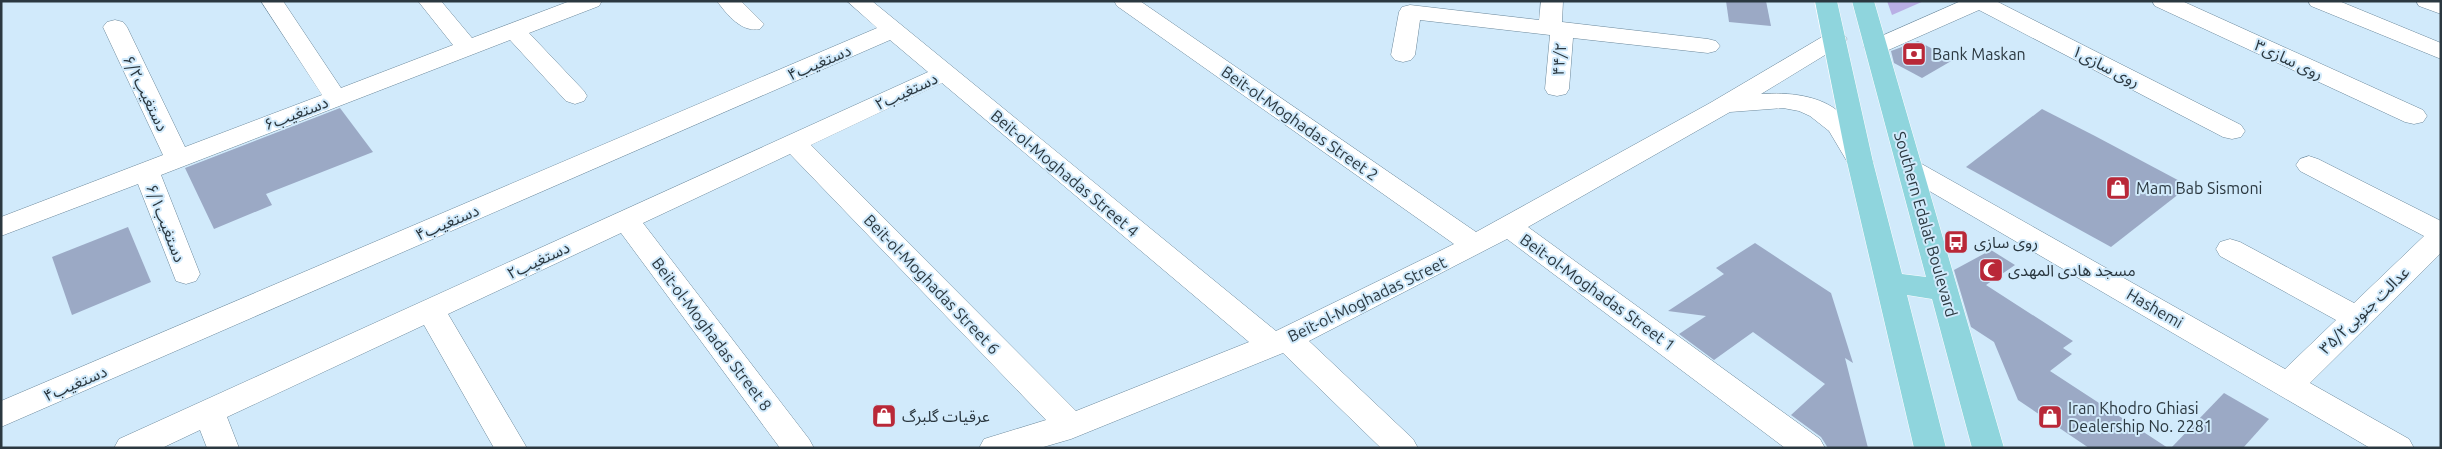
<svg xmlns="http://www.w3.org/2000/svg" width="2442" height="449" font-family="Ubuntu,'Noto Sans Arabic',sans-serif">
<rect width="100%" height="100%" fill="#d1eafb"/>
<path fill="#b9afe5" d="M1887,1H1924L1892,15Z"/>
<g fill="#9ba9c5">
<path d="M1726,1H1766L1771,26L1729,22Z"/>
<path d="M1918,41L1953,60L1922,78L1894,63L1891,51Z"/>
<path d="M340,108L373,152L266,194L272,205L214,229L185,168Z"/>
<path d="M2042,109L2095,136L2189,186L2111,247L1966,167Z"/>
<path d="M128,227L151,282L72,315L52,257Z"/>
<path d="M1755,243L1831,293L1853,363L1845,358L1868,448H1828L1821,437L1791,415L1825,384L1753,332L1714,360L1679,334L1706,316L1668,311L1724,274L1716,268Z"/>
<path d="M1991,250L2015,265L1986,285L2073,341L2063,348L2072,354L2050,371L2168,448H2089L2018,400L1994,342L1971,327L1954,270Z"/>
<path d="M2224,393L2269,419L2243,448H2171Z"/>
</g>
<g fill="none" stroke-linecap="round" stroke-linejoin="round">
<defs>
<g id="minor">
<path d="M261,1H283L341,88L453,45L418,1H441L472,38L570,1H602L599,6L529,33L584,91L587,96L584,101L575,104L566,101L510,40L161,175L200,274L196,281L186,284L176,281L138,184L1,236V217L163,155L103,27L107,22L115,20L123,22L127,27L185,147L322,95Z"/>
<path d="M717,1H741L764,24L760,29C742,33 727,15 717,1Z"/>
<path d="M847,1H872L1276,331L1454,244L1117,6L1114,1H1140L1476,232L1710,103L1827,34L1835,32L1843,34L1847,39L1843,44L1761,94C1787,92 1822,95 1841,114C1855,127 1864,146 1873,162L1869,168L1860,170L1851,168L1829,131L1810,116L1799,111L1783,108L1730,112L1528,227L1820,439L1825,448H1785L1507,239L1309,341L1413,439L1418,448H1381L1283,353L1071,439L1040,448H979L984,439L1046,420L790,154L643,223L809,439L814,448H780L621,233L448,314L527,448H494L424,325L227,417L239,448H207L200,430L162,448H114L119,439L928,72L890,40L1,427V401L877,28ZM942,83L1249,342L1076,411L811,145Z"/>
<path d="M1541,1H1563L1562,22L1708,39L1716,41L1720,46L1716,51L1708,53L1573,38L1569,89L1566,94L1557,96L1548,94L1545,89L1550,35L1420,20L1415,55L1411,60L1403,62L1395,60L1391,55L1399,12L1402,7L1410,5L1539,20Z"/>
<path d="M1961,1H1996L2241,125L2245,131L2241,137L2232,139L2223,137L1979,10L1884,52L1876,54L1868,52L1864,47L1868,42Z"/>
<path d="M2152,1H2182L2423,110L2427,116L2423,122L2414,124L2405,122L2155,6Z"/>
<path d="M2308,1H2339L2441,43V59L2311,6Z"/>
<path d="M2416,1H2441V14L2419,6Z"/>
<path d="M2309,156L2318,159L2441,221V253L2310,383L2409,439L2414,448H2370L1902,175L1898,169L1902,163L1911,160L1920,163L2285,369L2336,320L2220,256L2216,249L2220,242L2230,239L2240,242L2354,303L2424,236L2300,171L2296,165L2300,159Z"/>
</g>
<path id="major" d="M1815,1H1837L1873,162L1902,274L1926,277L1852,1H1874L2004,448H1972L1932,299L1907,295L1946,448H1914L1847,162Z"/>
</defs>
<use href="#minor" stroke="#6b889b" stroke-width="1"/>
<use href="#major" stroke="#fff" stroke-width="1"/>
<use href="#minor" fill="#fff" fill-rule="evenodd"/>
<use href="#major" fill="#8fd5dd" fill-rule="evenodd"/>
</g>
<defs>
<symbol id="bank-square" viewBox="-11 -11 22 22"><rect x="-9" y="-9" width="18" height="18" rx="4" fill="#b92838" stroke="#d1eafb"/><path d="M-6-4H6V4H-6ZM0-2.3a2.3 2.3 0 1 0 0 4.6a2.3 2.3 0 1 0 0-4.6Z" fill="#fff"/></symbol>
<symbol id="shop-square" viewBox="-11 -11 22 22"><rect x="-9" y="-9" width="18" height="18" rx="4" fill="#b92838" stroke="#d1eafb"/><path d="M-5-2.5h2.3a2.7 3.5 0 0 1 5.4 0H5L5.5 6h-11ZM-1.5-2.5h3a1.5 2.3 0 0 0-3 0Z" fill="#fff"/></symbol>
<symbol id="bus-square" viewBox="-11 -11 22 22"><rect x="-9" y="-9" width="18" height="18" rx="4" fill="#b92838" stroke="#d1eafb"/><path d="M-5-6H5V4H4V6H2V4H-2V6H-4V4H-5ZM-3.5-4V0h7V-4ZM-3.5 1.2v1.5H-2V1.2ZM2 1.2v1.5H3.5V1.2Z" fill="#fff"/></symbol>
<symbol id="mosque-square" viewBox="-11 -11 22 22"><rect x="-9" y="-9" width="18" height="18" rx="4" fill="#b92838" stroke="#d1eafb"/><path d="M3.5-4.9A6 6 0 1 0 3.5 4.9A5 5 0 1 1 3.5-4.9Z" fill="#fff"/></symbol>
</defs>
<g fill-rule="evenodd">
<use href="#bank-square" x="1900" y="40" width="28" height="28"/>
<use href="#shop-square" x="2104" y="174" width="28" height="28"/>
<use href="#bus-square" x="1942" y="228" width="28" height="28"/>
<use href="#mosque-square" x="1977" y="256" width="28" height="28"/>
<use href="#shop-square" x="870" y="402" width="28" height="28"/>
<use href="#shop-square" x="2036" y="403" width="28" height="28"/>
</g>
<g text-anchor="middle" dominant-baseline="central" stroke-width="4" stroke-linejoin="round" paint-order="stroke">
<g font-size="16" fill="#2b3840" stroke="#d1eafb" text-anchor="start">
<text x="1932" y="54">Bank Maskan</text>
<text x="2136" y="188">Mam Bab Sismoni</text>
<text x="1974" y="242">روی سازی</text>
<text x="2008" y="270">مسجد هادی المهدی</text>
<text x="2068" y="408">Iran Khodro Ghiasi<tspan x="2068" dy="18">Dealership No. 2281</tspan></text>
<text x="902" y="416">عرقیات گلبرگ</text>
</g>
<g font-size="16" fill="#2b3840" stroke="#d1eafb">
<text transform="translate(1559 59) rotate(-85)">۴۴/۲</text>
<text transform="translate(2289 59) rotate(25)">روی سازی۳</text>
<text transform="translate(819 62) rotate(-23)">دستغیب۴</text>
<text transform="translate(2106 66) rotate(27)">روی سازی۱</text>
<text transform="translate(906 91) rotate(-25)">۲دستغیب</text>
<text transform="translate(146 93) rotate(64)">دستغیب۶/۲</text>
<text transform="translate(296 113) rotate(-21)">دستغیب۶</text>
<text transform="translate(1300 123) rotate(35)">Beit-ol-Moghadas Street 2</text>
<text transform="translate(1065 173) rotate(40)">Beit-ol-Moghadas Street 4</text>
<text transform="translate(447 222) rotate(-23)">دستغیب۴</text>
<text transform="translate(166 223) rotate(69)">دستغیب۶/۱</text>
<text transform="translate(1926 224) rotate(74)">Southern Edalat Boulevard</text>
<text transform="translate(538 260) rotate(-25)">۲دستغیب</text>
<text transform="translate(932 284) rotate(46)">Beit-ol-Moghadas Street 6</text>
<text transform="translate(1598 292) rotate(36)">Beit-ol-Moghadas Street 1</text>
<text transform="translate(1367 299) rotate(-26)">Beit-ol-Moghadas Street</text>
<text transform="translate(2155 308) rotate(30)">Hashemi</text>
<text transform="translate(2364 310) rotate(-44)">عدالت جنوبی۳۵/۲</text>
<text transform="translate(712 334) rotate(53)">Beit-ol-Moghadas Street 8</text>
<text transform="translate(75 383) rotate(-23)">دستغیب۴</text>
</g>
</g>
<rect width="2442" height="449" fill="none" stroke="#2b3840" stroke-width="5"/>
</svg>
